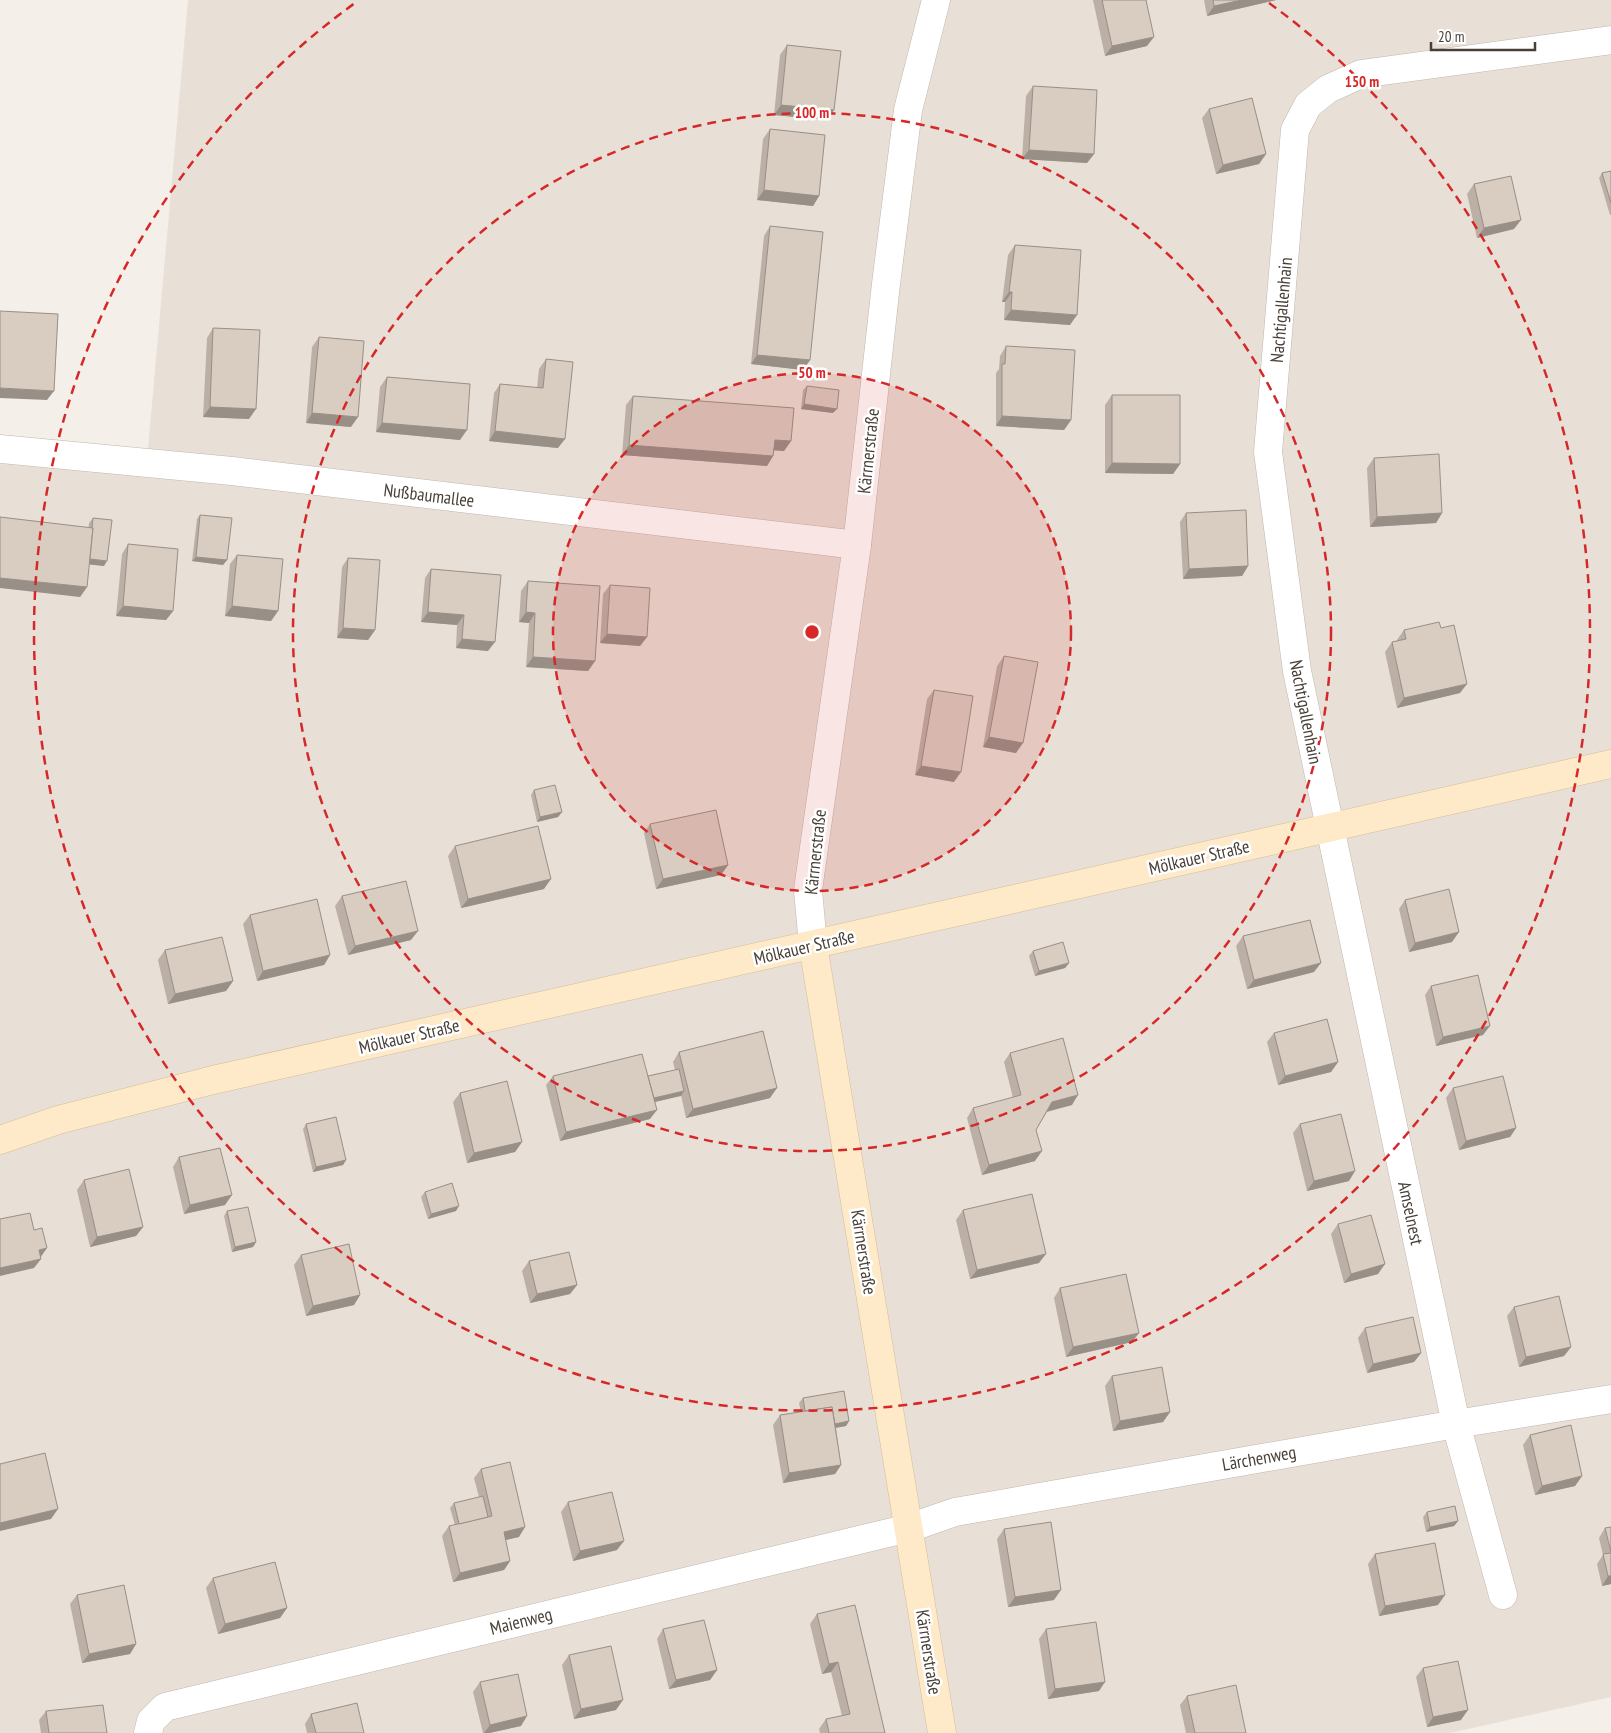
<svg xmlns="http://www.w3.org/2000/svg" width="1611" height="1733" font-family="'PT Sans Narrow',sans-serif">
<rect width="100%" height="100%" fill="#f4efe9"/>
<path fill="#e8e0d7" d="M188,0H1611V1697L1450,1733H0V459L146,471Z"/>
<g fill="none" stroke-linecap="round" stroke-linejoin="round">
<defs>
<g id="street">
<path d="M0,449L232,471L857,545"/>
<path d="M813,945L808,890L857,545L886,284L908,110L936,0"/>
<path d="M1503,1595L1456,1424L1297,671L1268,452L1295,130L1308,105L1328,89L1361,74L1611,40"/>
<path d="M148,1733L151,1721L165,1707L909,1528L955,1512L1456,1424L1611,1399"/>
</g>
<g id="secondary">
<path d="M813,945L942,1733"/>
<path d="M0,1140L58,1120L213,1080L1611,764"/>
</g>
</defs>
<use href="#street" stroke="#c0b6ab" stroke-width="29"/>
<use href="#secondary" stroke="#d3bc99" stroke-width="29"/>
<use href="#street" stroke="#fff" stroke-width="28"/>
<use href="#secondary" stroke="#feeac9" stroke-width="28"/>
</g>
<g fill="#bbafa6">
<path d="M1093,0H1146L1147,46L1105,56Z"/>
<path d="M1204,0H1276L1207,16Z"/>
<path d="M787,45L828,120L774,115L780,55Z"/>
<path d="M1033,86L1094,154L1087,163L1022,159L1026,96Z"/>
<path d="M1209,109L1266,154L1259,164L1216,174L1202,118Z"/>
<path d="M770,129L819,196L813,206L757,200L763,139Z"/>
<path d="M1611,171V215H1610L1599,178L1602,173Z"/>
<path d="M1474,184L1514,229L1477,238L1467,194Z"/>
<path d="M770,226L810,360L803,370L751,364L764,236Z"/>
<path d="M1015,245L1070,325L1004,320L1005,302H1002L1008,255Z"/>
<path d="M213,328L249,419L203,417L207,338Z"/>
<path d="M319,337L351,427L306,423L312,347Z"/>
<path d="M1006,346L1071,420L1064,430L996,426V373L999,369L1000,356Z"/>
<path d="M546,359L558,448L489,441L494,393L500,384L537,388L539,369Z"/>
<path d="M387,377L460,440L376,432L380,387Z"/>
<path d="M807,386L833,413L801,409L803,390Z"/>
<path d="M1112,395L1180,464L1173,474L1105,473V405Z"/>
<path d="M633,396L791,441L784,451L774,450L773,456L767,466L622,455L626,405Z"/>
<path d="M1374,458L1442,513L1436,523L1370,527L1367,468Z"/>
<path d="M1186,513L1248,566L1242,576L1183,579L1180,522Z"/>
<path d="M200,515L227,560L223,565L192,561L197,519Z"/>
<path d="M93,518L104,566L89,564L87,587L80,597L89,523Z"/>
<path d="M128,544L173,611L166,620L116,616L122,554Z"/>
<path d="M237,555L278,611L271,621L225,616L230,564Z"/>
<path d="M348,558L375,630L368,640L337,638L342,567Z"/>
<path d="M431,569L488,651L456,648L457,625L421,622L425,578Z"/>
<path d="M528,581L595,661L588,671L526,667L529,623L519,622L521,591Z"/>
<path d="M610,585L647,637L640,646L600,643L603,594Z"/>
<path d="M1441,628L1460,693L1397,708L1385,652L1392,642L1397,641V640L1404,630Z"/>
<path d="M1004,656L1016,753L983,747L997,666Z"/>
<path d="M934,690L954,782L915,775L927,699Z"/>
<path d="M534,790L562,812L558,817L537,822L531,795Z"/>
<path d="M650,824L728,865L721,875L656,889L644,833Z"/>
<path d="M455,846L544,889L461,908L448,856Z"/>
<path d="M342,896L411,940L348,955L335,906Z"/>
<path d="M1405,900L1452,942L1409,952L1399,909Z"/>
<path d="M250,915L330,955L324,965L257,981L243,924Z"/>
<path d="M1243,936L1314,972L1247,989L1236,946Z"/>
<path d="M165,950L233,981L226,991L168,1004L158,960Z"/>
<path d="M1033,951L1069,963L1065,968L1035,976L1029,956Z"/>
<path d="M1431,986L1483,1035L1436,1046L1425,995Z"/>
<path d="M1274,1033L1338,1062L1331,1072L1278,1085L1267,1042Z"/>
<path d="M679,1052L770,1098L686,1118L681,1095L655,1102L650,1119L560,1141L546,1085L553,1076H648L675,1070L673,1062Z"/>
<path d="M1010,1053L1072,1105L1047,1112L1036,1130L1035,1161L982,1175L967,1118L973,1108L1013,1098L1004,1062Z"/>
<path d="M1453,1088L1516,1128L1510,1137L1459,1150L1446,1098Z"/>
<path d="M460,1093L522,1142L515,1152L467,1163L453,1102Z"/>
<path d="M306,1124L346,1160L343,1165L313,1172L303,1129Z"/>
<path d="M1300,1124L1349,1181L1307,1191L1293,1133Z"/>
<path d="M179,1157L225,1205L184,1214L173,1167Z"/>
<path d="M84,1180L143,1227L136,1236L90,1247L77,1190Z"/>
<path d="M425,1192L456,1211L428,1219L421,1197Z"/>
<path d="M963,1210L1039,1263L970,1279L956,1220Z"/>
<path d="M227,1211L256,1242L253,1247L232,1252L224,1216Z"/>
<path d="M1338,1224L1378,1274L1344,1283L1331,1234Z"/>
<path d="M301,1255L360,1295L354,1305L306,1316L294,1265Z"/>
<path d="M529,1261L577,1285L570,1294L530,1303L522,1271Z"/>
<path d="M1060,1288L1132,1342L1066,1357L1054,1298Z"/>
<path d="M1514,1307L1571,1347L1564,1356L1519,1367L1507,1316Z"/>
<path d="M1365,1328L1421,1353L1414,1362L1367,1373L1358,1338Z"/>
<path d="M1112,1376L1170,1412L1163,1422L1113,1431L1105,1386Z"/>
<path d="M803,1398L849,1421L846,1426L836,1428L841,1465L835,1474L783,1483L773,1425L780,1415L801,1412L799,1403Z"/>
<path d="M1530,1435L1582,1476L1575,1486L1535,1495L1523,1445Z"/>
<path d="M481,1469L519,1537L505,1540L510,1561L504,1570L453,1582L442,1536L449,1526L455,1525L450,1508L454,1503L479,1497L474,1478Z"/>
<path d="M568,1502L617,1550L573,1561L561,1512Z"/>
<path d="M1427,1512L1458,1521L1454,1526L1426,1532L1423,1517Z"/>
<path d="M1611,1527V1584L1602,1586L1597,1564L1603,1555L1599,1538L1605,1528Z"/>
<path d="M1004,1529L1054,1600L1008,1607L997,1539Z"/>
<path d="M1375,1554L1438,1605L1379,1616L1368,1564Z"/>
<path d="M213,1578L287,1608L280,1618L218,1634L206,1588Z"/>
<path d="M77,1595L136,1644L130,1654L82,1663L70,1604Z"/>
<path d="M817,1614L885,1733H820L819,1729L826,1719L842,1716L831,1672L822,1674L810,1624Z"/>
<path d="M663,1629L717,1670L710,1680L669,1689L657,1639Z"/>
<path d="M1046,1629L1099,1691L1048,1699L1039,1639Z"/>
<path d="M569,1655L616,1710L574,1719L562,1665Z"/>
<path d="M1423,1668L1461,1720L1427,1727L1416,1677Z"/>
<path d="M480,1682L521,1726L489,1733H483L473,1692Z"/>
<path d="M1187,1696L1246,1733H1186L1180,1705Z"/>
<path d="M46,1711L107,1733H41L39,1720Z"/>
<path d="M311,1714L364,1733H307L305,1724Z"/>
</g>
<g fill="#988f87">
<path d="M1242,0H1276L1207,16L1214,6Z"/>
<path d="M1154,37L1147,46L1105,56L1112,46Z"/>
<path d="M781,105L834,110L828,120L774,115Z"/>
<path d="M1029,150L1094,154L1087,163L1022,159Z"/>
<path d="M1266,154L1259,164L1216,174L1223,165Z"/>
<path d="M764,190L819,196L813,206L757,200Z"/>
<path d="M1521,220L1514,229L1477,238L1484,228Z"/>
<path d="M1009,292H1012L1005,302H1002Z"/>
<path d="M1011,310L1077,315L1070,325L1004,320Z"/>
<path d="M757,355L810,360L803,370L751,364Z"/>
<path d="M0,388L54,391L47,400L0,398Z"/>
<path d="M804,404L837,409L833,413L801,409Z"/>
<path d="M210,407L256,409L249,419L203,417Z"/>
<path d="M312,413L358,417L351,427L306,423Z"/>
<path d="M1002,416L1071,420L1064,430L996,426Z"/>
<path d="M382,423L467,430L460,440L376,432Z"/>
<path d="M495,431L565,439L558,448L489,441Z"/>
<path d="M775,440L791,441L784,451L768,450Z"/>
<path d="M629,445L773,456L767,466L622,455Z"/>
<path d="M1112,463L1180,464L1173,474L1105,473Z"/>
<path d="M1442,513L1436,523L1370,527L1377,517Z"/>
<path d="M196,557L227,560L223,565L192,561Z"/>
<path d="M88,559L107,561L104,566L85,564Z"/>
<path d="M1248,566L1242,576L1183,579L1189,569Z"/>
<path d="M0,578L87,587L80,597L0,588Z"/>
<path d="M123,606L173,611L166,620L116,616Z"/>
<path d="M232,606L278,611L271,621L225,616Z"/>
<path d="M428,612L464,615L457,625L421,622Z"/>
<path d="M526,612L535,613L529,623L519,622Z"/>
<path d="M343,628L375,630L368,640L337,638Z"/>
<path d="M607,634L647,637L640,646L600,643Z"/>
<path d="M462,639L495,642L488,651L456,648Z"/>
<path d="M533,657L595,661L588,671L526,667Z"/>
<path d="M1467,684L1460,693L1397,708L1404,698Z"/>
<path d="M989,737L1023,743L1016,753L983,747Z"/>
<path d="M921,766L961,772L954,782L915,775Z"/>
<path d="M562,812L558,817L537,822L540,817Z"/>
<path d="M728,865L721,875L656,889L663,879Z"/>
<path d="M551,879L544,889L461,908L468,899Z"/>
<path d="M418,931L411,940L348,955L355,946Z"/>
<path d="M1459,932L1452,942L1409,952L1415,943Z"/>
<path d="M330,955L324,965L257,981L263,971Z"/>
<path d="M1069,963L1065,968L1035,976L1039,971Z"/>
<path d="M1321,963L1314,972L1247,989L1254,980Z"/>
<path d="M233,981L226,991L168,1004L175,994Z"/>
<path d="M1490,1026L1483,1035L1436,1046L1443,1037Z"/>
<path d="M1338,1062L1331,1072L1278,1085L1285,1076Z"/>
<path d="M777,1088L770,1098L686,1118L693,1109Z"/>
<path d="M684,1091L681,1096L646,1104L650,1099Z"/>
<path d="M1078,1095L1072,1105L1045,1112L1052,1102Z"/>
<path d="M657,1110L650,1119L560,1141L566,1132Z"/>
<path d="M1516,1128L1510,1137L1459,1150L1466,1141Z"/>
<path d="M522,1142L515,1152L467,1163L474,1153Z"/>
<path d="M1042,1151L1035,1161L982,1175L989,1165Z"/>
<path d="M346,1160L343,1165L313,1172L316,1167Z"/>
<path d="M1355,1171L1349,1181L1307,1191L1314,1181Z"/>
<path d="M232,1195L225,1205L184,1214L190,1205Z"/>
<path d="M459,1206L456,1211L428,1219L431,1214Z"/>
<path d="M143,1227L136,1236L90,1247L97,1237Z"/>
<path d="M256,1242L253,1247L232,1252L235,1247Z"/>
<path d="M47,1248L40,1258L39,1250Z"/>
<path d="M1046,1254L1039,1263L970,1279L977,1270Z"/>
<path d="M41,1259L34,1268L0,1276V1268Z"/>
<path d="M1385,1264L1378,1274L1344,1283L1351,1274Z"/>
<path d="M577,1285L570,1294L530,1303L537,1294Z"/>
<path d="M360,1295L354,1305L306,1316L313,1306Z"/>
<path d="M1139,1333L1132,1342L1066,1357L1073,1347Z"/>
<path d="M1571,1347L1564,1356L1519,1367L1526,1357Z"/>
<path d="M1421,1353L1414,1362L1367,1373L1373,1364Z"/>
<path d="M1170,1412L1163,1422L1113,1431L1120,1421Z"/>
<path d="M849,1421L846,1426L828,1429L831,1424Z"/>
<path d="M841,1465L835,1474L783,1483L789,1473Z"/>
<path d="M1582,1476L1575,1486L1535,1495L1542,1486Z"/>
<path d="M58,1509L51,1519L0,1531V1523Z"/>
<path d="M1458,1521L1454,1526L1426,1532L1430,1527Z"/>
<path d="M525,1527L519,1537L497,1542L504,1532Z"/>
<path d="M624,1541L617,1550L573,1561L580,1551Z"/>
<path d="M510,1561L504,1570L453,1582L460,1573Z"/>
<path d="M1608,1576H1611V1584L1602,1586Z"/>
<path d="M1061,1590L1054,1600L1008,1607L1015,1597Z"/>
<path d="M1445,1595L1438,1605L1379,1616L1385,1606Z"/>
<path d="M287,1608L280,1618L218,1634L225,1624Z"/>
<path d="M136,1644L130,1654L82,1663L89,1654Z"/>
<path d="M838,1662L831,1672L822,1674L829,1664Z"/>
<path d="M717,1670L710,1680L669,1689L676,1680Z"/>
<path d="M1105,1682L1099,1691L1048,1699L1055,1689Z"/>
<path d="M623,1700L616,1710L574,1719L581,1709Z"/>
<path d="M1468,1710L1461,1720L1427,1727L1433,1717Z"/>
<path d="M527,1716L521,1726L489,1733H484L490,1725Z"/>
</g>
<g fill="#d9ccc1" stroke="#988f87">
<path d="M1102,0H1146L1154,37L1112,46Z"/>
<path d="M1213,0H1242L1214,6Z"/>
<path d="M787,45L841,51L834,110L781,105Z"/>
<path d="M1033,86L1097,90L1094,154L1029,150Z"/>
<path d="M1252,98L1266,154L1223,165L1209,109Z"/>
<path d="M770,129L825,135L819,196L764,190Z"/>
<path d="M1611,171V203L1602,173Z"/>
<path d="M1511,176L1521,220L1484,228L1474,184Z"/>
<path d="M770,226L823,232L810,360L757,355Z"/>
<path d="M1015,245L1081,250L1077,315L1011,310L1012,292H1009Z"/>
<path d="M0,311L58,314L54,391L0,388Z"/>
<path d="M213,328L260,330L256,409L210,407Z"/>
<path d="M319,337L364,341L358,417L312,413Z"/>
<path d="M1006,346L1075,350L1071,420L1002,416V364H1005Z"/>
<path d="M546,359L573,362L565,439L495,431L500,384L543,388Z"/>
<path d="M387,377L470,384L467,430L382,423Z"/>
<path d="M807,386L839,390L837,409L804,404Z"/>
<path d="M1112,395H1180V464L1112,463Z"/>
<path d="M633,396L794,408L791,441L775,440L773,456L629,445Z"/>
<path d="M1439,454L1442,513L1377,517L1374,458Z"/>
<path d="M1246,510L1248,566L1189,569L1186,513Z"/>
<path d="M200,515L232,518L227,560L196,557Z"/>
<path d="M0,517L93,528L87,587L0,578Z"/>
<path d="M93,518L112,520L107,561L90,559L93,528H92Z"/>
<path d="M128,544L178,549L173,611L123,606Z"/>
<path d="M237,555L283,559L278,611L232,606Z"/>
<path d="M348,558L380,560L375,630L343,628Z"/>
<path d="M431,569L501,575L495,642L462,639L464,615L428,612Z"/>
<path d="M528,581L600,586L595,661L533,657L535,613L526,612Z"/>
<path d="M610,585L650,588L647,637L607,634Z"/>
<path d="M1439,622L1441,628L1454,625L1467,684L1404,698L1392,642L1406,639L1404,630Z"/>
<path d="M1004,656L1038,662L1023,743L989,737Z"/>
<path d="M934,690L973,696L961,772L921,766Z"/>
<path d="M555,785L562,812L540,817L534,790Z"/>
<path d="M716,810L728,865L663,879L650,824Z"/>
<path d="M538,826L551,879L468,899L455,846Z"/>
<path d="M406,881L418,931L355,946L342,896Z"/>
<path d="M1449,889L1459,932L1415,943L1405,900Z"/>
<path d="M317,899L330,955L263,971L250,915Z"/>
<path d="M1310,920L1321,963L1254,980L1243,936Z"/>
<path d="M222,937L233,981L175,994L165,950Z"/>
<path d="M1063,942L1069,963L1039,971L1033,951Z"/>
<path d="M1478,975L1490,1026L1443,1037L1431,986Z"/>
<path d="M1327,1019L1338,1062L1285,1076L1274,1033Z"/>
<path d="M763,1031L777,1088L693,1109L679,1052Z"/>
<path d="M1063,1038L1078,1095L1052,1102L1036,1130L1042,1151L989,1165L973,1108L1021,1095L1010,1053Z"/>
<path d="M642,1054L657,1110L566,1132L553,1076Z"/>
<path d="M679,1069L684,1091L654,1098L648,1076Z"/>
<path d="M1503,1076L1516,1128L1466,1141L1453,1088Z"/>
<path d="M507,1081L522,1142L474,1153L460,1093Z"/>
<path d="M1341,1114L1355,1171L1314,1181L1300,1124Z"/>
<path d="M336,1117L346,1160L316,1167L306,1124Z"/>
<path d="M220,1148L232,1195L190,1205L179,1157Z"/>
<path d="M129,1169L143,1227L97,1237L84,1180Z"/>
<path d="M452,1183L459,1206L431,1214L425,1192Z"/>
<path d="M1032,1194L1046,1254L977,1270L963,1210Z"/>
<path d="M248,1207L256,1242L235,1247L227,1211Z"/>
<path d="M30,1213L34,1230L42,1228L47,1248L39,1250L41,1259L0,1268V1219Z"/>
<path d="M1371,1215L1385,1264L1351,1274L1338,1224Z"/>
<path d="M349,1244L360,1295L313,1306L301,1255Z"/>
<path d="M569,1252L577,1285L537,1294L529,1261Z"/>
<path d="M1126,1274L1139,1333L1073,1347L1060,1288Z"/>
<path d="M1559,1296L1571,1347L1526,1357L1514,1307Z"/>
<path d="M1413,1317L1421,1353L1373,1364L1365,1328Z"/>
<path d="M1162,1367L1170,1412L1120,1421L1112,1376Z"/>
<path d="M844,1391L849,1421L835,1424L832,1407L805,1411L803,1398Z"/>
<path d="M832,1407L841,1465L789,1473L780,1415Z"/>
<path d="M1571,1425L1582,1476L1542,1486L1530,1435Z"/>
<path d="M45,1453L58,1509L0,1523V1464Z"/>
<path d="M510,1462L525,1527L504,1532L510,1561L460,1573L449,1526L492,1516L481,1469Z"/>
<path d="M612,1492L624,1541L580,1551L568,1502Z"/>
<path d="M483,1496L488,1517L459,1524L454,1503Z"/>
<path d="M1455,1506L1458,1521L1430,1527L1427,1512Z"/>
<path d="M1051,1522L1061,1590L1015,1597L1004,1529Z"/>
<path d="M1611,1527V1552L1605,1528Z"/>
<path d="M1435,1543L1445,1595L1385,1606L1375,1554Z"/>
<path d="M1611,1553V1576H1608L1603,1554Z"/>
<path d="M275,1562L287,1608L225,1624L213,1578Z"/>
<path d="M124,1585L136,1644L89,1654L77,1595Z"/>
<path d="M855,1605L885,1733H829L826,1719L850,1714L838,1662L829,1664L817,1614Z"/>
<path d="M704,1620L717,1670L676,1680L663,1629Z"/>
<path d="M1096,1622L1105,1682L1055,1689L1046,1629Z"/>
<path d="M611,1646L623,1700L581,1709L569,1655Z"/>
<path d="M1458,1661L1468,1710L1433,1717L1423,1668Z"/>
<path d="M518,1674L527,1716L490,1725L480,1682Z"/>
<path d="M1236,1685L1246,1733H1195L1187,1696Z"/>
<path d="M357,1703L364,1733H316L311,1714Z"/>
<path d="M103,1705L107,1733H49L46,1711Z"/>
</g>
<circle cx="812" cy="632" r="259" fill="#d62828" fill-opacity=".12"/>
<g fill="none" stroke="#d62828" stroke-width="2.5" stroke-dasharray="9 6">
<circle cx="812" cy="632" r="259"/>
<circle cx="812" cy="632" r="519"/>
<path d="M1269 3A778 778 0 1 1 355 3"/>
</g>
<g text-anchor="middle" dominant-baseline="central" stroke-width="5" stroke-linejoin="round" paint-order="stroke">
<g font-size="18" fill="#483f37" stroke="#fff">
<text transform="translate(1281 310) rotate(-85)">Nachtigallenhain</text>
<text transform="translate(868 451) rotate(-84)">Kärrnerstraße</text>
<text transform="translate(429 495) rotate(7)">Nußbaumallee</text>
<text transform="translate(1306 712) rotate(79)">Nachtigallenhain</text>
<text transform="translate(815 852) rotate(-84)">Kärrnerstraße</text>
<text transform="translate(1199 857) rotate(-13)">Mölkauer Straße</text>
<text transform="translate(804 947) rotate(-13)">Mölkauer Straße</text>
<text transform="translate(409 1036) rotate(-13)">Mölkauer Straße</text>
<text transform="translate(1411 1213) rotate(78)">Amselnest</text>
<text transform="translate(864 1252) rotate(81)">Kärrnerstraße</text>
<text transform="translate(1259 1458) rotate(-10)">Lärchenweg</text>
<text transform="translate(521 1621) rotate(-14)">Maienweg</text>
<text transform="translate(929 1652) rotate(81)">Kärrnerstraße</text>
</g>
</g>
<circle cx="812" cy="632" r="8" fill="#d62828" stroke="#fff" stroke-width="2.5"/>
<g font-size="15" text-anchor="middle" font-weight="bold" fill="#d62828" stroke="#fff" stroke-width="5" stroke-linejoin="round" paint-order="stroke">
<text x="1362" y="87">150 m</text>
<text x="812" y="118">100 m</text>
<text x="812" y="378">50 m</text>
</g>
<path d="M1431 42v8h104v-8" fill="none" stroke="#483f37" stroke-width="2.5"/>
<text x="1438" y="42" font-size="15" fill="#483f37" stroke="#ffffff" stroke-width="4" paint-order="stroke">20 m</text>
</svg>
